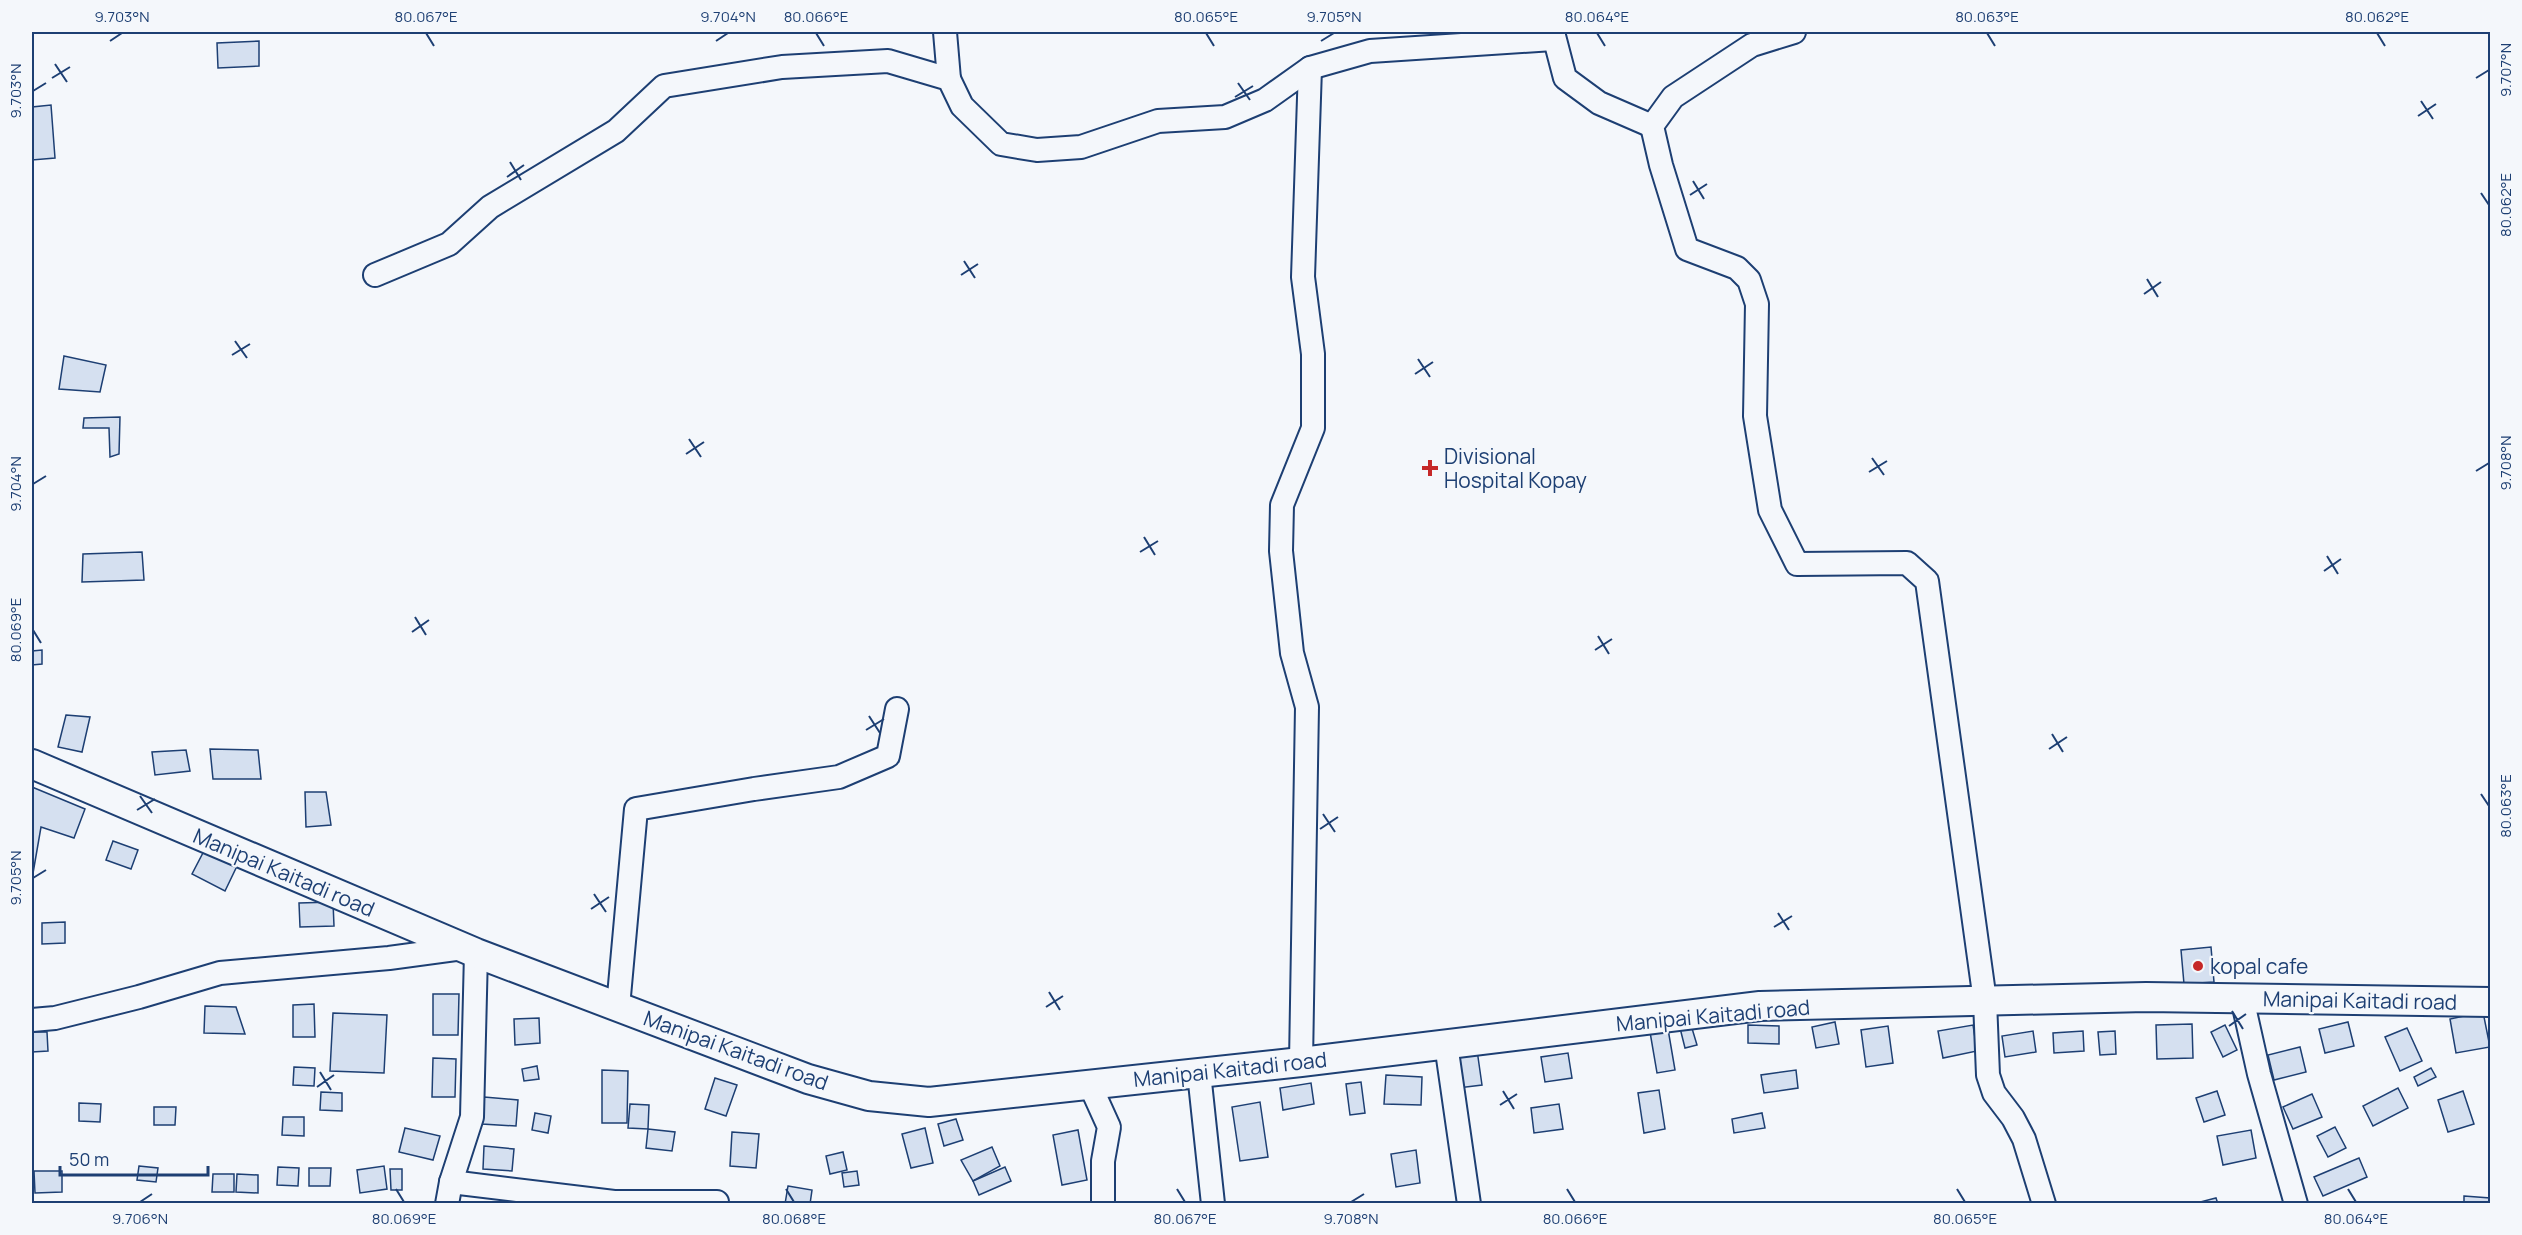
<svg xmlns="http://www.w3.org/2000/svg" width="2522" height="1235" font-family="Manrope,sans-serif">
<rect width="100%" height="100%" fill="#f4f7fb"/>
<g fill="#d5e0f0" stroke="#1d3f73" stroke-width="1.5">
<path d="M259,41V66L218,68L217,43Z"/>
<path d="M51,105L55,158L32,160V107Z"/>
<path d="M64,356L106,365L100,392L59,389Z"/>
<path d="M120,417L119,454L110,457L109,428H83L84,418Z"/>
<path d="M142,552L144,580L82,582L83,554Z"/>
<path d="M42,650V664L32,665V651Z"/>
<path d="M66,715L90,717L82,752L58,747Z"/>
<path d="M210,749L258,750L261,779H213Z"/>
<path d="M186,750L190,771L155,775L152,752Z"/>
<path d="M32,787L85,809L74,838L41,827L32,879Z"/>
<path d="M305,792H326L331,825L306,827Z"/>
<path d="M113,841L138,850L131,869L106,860Z"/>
<path d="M205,849L237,866L225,891L192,874Z"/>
<path d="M333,902L334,926L300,927L299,903Z"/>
<path d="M65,922V943L42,944V923Z"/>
<path d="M2211,947L2214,982L2184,984L2181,950Z"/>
<path d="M433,994H459L458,1035H433Z"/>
<path d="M314,1004L315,1037H293V1005Z"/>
<path d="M205,1006L236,1007L245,1034L204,1033Z"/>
<path d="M2483,1012L2490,1047L2456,1053L2450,1019Z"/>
<path d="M333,1013L387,1015L384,1073L330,1071Z"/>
<path d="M539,1018L540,1043L515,1045L514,1019Z"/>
<path d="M1835,1022L1839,1044L1816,1048L1812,1027Z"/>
<path d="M2348,1022L2354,1046L2325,1053L2319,1029Z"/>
<path d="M2192,1024L2193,1058L2157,1059L2156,1025Z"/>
<path d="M1691,1025L1697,1045L1685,1048L1680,1028Z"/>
<path d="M1748,1025L1779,1026V1044L1748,1043Z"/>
<path d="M1973,1025L1977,1051L1943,1058L1938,1031Z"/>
<path d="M2225,1025L2237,1050L2223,1057L2211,1032Z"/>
<path d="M1888,1026L1893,1063L1866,1067L1861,1030Z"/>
<path d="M2407,1028L2422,1061L2400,1071L2385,1037Z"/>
<path d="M1668,1029L1675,1070L1657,1073L1650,1032Z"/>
<path d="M2033,1031L2036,1052L2005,1057L2002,1036Z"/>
<path d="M2083,1031L2084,1051L2054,1053L2053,1033Z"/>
<path d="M2115,1031L2116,1054L2100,1055L2098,1032Z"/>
<path d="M32,1032H47L48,1051L32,1052Z"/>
<path d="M2300,1047L2306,1072L2274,1080L2268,1055Z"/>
<path d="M1477,1050L1482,1085L1458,1088L1453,1053Z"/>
<path d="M1568,1053L1572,1078L1545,1082L1541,1057Z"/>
<path d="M433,1058L456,1059L455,1097H432Z"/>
<path d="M537,1066L539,1079L524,1081L522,1069Z"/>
<path d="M294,1067L315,1068L314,1086L293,1085Z"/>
<path d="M2431,1068L2436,1077L2418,1086L2414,1077Z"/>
<path d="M602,1070L628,1071L627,1123H602Z"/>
<path d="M1796,1070L1798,1088L1764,1093L1761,1075Z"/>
<path d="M1386,1075L1422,1077L1421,1105L1384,1104Z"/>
<path d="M715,1078L737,1085L726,1116L705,1109Z"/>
<path d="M1361,1082L1365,1113L1350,1115L1346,1084Z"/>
<path d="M1311,1083L1314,1104L1283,1110L1280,1088Z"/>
<path d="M2398,1088L2408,1108L2373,1126L2363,1106Z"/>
<path d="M1659,1090L1665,1129L1644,1133L1638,1093Z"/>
<path d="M2217,1091L2225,1115L2204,1122L2196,1098Z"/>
<path d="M2463,1091L2474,1124L2448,1132L2438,1100Z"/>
<path d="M321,1092L342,1093V1111L320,1110Z"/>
<path d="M2312,1094L2322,1117L2293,1129L2283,1107Z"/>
<path d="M484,1097L518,1100L516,1126L482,1124Z"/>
<path d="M1260,1102L1268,1157L1240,1161L1232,1107Z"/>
<path d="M79,1103L101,1104L100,1122L79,1121Z"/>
<path d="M630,1104L649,1105L648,1129L628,1128Z"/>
<path d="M1559,1104L1563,1129L1534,1133L1531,1108Z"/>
<path d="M154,1107H176L175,1125H154Z"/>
<path d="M535,1113L551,1116L548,1133L532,1130Z"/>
<path d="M1762,1113L1765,1128L1734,1133L1732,1119Z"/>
<path d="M283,1117H304V1136L282,1135Z"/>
<path d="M956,1119L963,1140L944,1146L938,1124Z"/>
<path d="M2335,1127L2346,1148L2328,1157L2317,1136Z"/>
<path d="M405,1128L440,1136L433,1160L399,1152Z"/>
<path d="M925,1128L933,1163L911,1168L902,1134Z"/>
<path d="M648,1129L675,1132L672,1151L646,1148Z"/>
<path d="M1078,1130L1087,1180L1062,1185L1053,1135Z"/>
<path d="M2251,1130L2256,1158L2223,1165L2217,1136Z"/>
<path d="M732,1132L759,1134L756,1168L730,1166Z"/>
<path d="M484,1146L514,1149L512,1171L483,1169Z"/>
<path d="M992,1147L1000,1166L973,1181L961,1160Z"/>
<path d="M1416,1150L1420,1183L1396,1187L1391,1154Z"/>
<path d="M843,1152L847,1170L830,1174L826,1156Z"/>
<path d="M2359,1158L2367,1177L2323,1196L2314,1177Z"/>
<path d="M139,1166L158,1168L156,1182L137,1180Z"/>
<path d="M384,1166L387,1189L360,1193L357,1170Z"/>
<path d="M278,1167L299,1168L298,1186L277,1185Z"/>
<path d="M1005,1167L1011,1181L979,1195L973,1181Z"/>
<path d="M309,1168H331L330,1186H309Z"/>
<path d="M390,1169H402V1190H391Z"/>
<path d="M34,1171H62V1192L35,1193Z"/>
<path d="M857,1171L859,1185L844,1187L842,1173Z"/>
<path d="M213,1174H234V1192H212Z"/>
<path d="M237,1174L258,1175V1193L236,1192Z"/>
<path d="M788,1186L812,1190L810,1204H785Z"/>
<path d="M2464,1196L2490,1198V1204H2464Z"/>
<path d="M2216,1198L2218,1204H2200V1202Z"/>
</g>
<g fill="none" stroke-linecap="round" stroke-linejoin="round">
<defs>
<g id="minor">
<path d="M945,32L949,79"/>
<path d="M1553,32L1565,78L1599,103L1652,126"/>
<path d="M1794,32L1752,45L1673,97L1652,126L1661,165L1687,249L1737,268L1749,280L1757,304L1755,416L1770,510L1797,564L1907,563L1927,581L1985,1001L1988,1075L1994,1093L2013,1118L2024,1139L2044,1204"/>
<path d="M375,275L449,244L490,207L616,131L664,86L782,67L888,61L949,79L962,106L1001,144L1037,150L1081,147L1158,121L1225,117L1265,100L1310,68L1370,51L1553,39"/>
<path d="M2242,998L2259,1074L2296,1204"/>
<path d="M618,1007L636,809L754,789L839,777L888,756L897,709"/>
<path d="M32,1020L55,1018L139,997L220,973L389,958L463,948"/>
<path d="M1446,1044L1469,1204"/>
<path d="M1301,1062L1307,707L1292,653L1281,551L1282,505L1313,428V354L1303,277L1310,68"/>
<path d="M1199,1073L1213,1204"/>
<path d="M1090,1085L1109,1127L1103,1161V1204"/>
<path d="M451,1182L614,1202H717"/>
<path d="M447,1204L451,1182L472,1117L476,953"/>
</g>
<path id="major" d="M32,764L476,953L808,1079L869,1096L929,1102L1301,1062L1760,1006L2146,997L2490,1002"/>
</defs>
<use href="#minor" stroke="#1d3f73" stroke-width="26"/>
<use href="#major" stroke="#1d3f73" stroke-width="32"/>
<use href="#minor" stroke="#f4f7fb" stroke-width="22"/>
<use href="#major" stroke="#f4f7fb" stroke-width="28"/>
</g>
<path fill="none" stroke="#1d3f73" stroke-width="2" d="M426,33L434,46M816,33L824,46M1206,33L1214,46M1597,33L1605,46M1987,33L1995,46M2377,33L2385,46M110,41L122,33M716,41L728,33M1321,41L1334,33M55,64L67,82M52,78L70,67M2476,78L2489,70M1238,83L1250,100M33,91L46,83M1235,97L1253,86M2421,101L2433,119M2418,116L2436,104M510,162L521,180M507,177L524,165M1693,181L1704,199M2481,193L2489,205M1690,195L1707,184M964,261L975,278M961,275L978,264M2147,279L2158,297M2144,294L2161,282M235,341L247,358M232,355L250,344M1418,359L1430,377M1415,374L1433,362M689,439L701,457M686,454L704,442M1872,458L1884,475M2476,471L2489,463M1869,472L1887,461M33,484L46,476M1144,537L1155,555M1140,552L1158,541M2327,556L2338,574M2324,571L2341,559M415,617L426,635M33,630L41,643M412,632L429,620M1598,636L1609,654M1595,650L1612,639M869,716L880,733M866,730L884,719M2052,734L2063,752M2049,749L2067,737M2481,794L2489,806M140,796L152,813M137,810L155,799M1323,814L1335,832M1320,829L1338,817M33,878L46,870M594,894L606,912M591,909L609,897M1778,913L1789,930M1774,927L1792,916M1049,992L1060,1010M1046,1007L1063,996M2232,1011L2243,1029M2229,1026L2246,1014M320,1072L331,1090M317,1087L334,1075M1503,1091L1514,1109M1500,1105L1517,1094M396,1189L404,1202M786,1189L794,1202M1177,1189L1185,1202M1567,1189L1575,1202M1957,1189L1965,1202M2348,1189L2356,1202M140,1202L152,1194M1351,1202L1364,1194"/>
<g fill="#c62828" stroke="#f4f7fb" stroke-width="2">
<path d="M1427 459h6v6h6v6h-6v6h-6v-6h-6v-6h6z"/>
<circle cx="2198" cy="966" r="6"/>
</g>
<g text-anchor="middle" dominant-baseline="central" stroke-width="4.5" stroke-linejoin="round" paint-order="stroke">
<g font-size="21" fill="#1d3f73" stroke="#f4f7fb" text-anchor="start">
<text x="1444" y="456">Divisional<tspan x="1444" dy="24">Hospital Kopay</tspan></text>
<text x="2210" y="966">kopal cafe</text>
</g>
<g font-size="21" fill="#1d3f73" stroke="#f4f7fb">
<text transform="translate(284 872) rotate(23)">Manipai Kaitadi road</text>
<text transform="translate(2360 1000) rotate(1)">Manipai Kaitadi road</text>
<text transform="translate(1713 1015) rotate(-5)">Manipai Kaitadi road</text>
<text transform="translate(736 1050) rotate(20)">Manipai Kaitadi road</text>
<text transform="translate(1230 1069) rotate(-6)">Manipai Kaitadi road</text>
</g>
</g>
<rect width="2522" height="1235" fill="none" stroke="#f4f7fb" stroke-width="66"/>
<path d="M60 1166v9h148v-9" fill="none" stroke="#1d3f73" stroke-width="3"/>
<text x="69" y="1166" font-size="18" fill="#1d3f73" stroke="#f4f7fb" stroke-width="4.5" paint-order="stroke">50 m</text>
<rect x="33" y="33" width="2456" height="1169" fill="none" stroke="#1d3f73" stroke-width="2"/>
<g font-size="15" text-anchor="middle" fill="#1d3f73">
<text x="122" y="22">9.703°N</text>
<text x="426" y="22">80.067°E</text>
<text x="728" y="22">9.704°N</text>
<text x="816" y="22">80.066°E</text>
<text x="1206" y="22">80.065°E</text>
<text x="1334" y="22">9.705°N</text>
<text x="1597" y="22">80.064°E</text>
<text x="1987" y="22">80.063°E</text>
<text x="2377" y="22">80.062°E</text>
<text transform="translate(2506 70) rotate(-90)" y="5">9.707°N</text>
<text transform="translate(16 91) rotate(-90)" y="5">9.703°N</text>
<text transform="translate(2506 205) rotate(-90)" y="5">80.062°E</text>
<text transform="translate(2506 463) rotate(-90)" y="5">9.708°N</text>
<text transform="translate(16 484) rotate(-90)" y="5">9.704°N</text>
<text transform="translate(16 630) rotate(-90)" y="5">80.069°E</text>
<text transform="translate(2506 806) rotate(-90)" y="5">80.063°E</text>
<text transform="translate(16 878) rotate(-90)" y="5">9.705°N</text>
<text x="140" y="1224">9.706°N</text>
<text x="404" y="1224">80.069°E</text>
<text x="794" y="1224">80.068°E</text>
<text x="1185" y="1224">80.067°E</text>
<text x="1351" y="1224">9.708°N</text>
<text x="1575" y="1224">80.066°E</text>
<text x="1965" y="1224">80.065°E</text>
<text x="2356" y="1224">80.064°E</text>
</g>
</svg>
